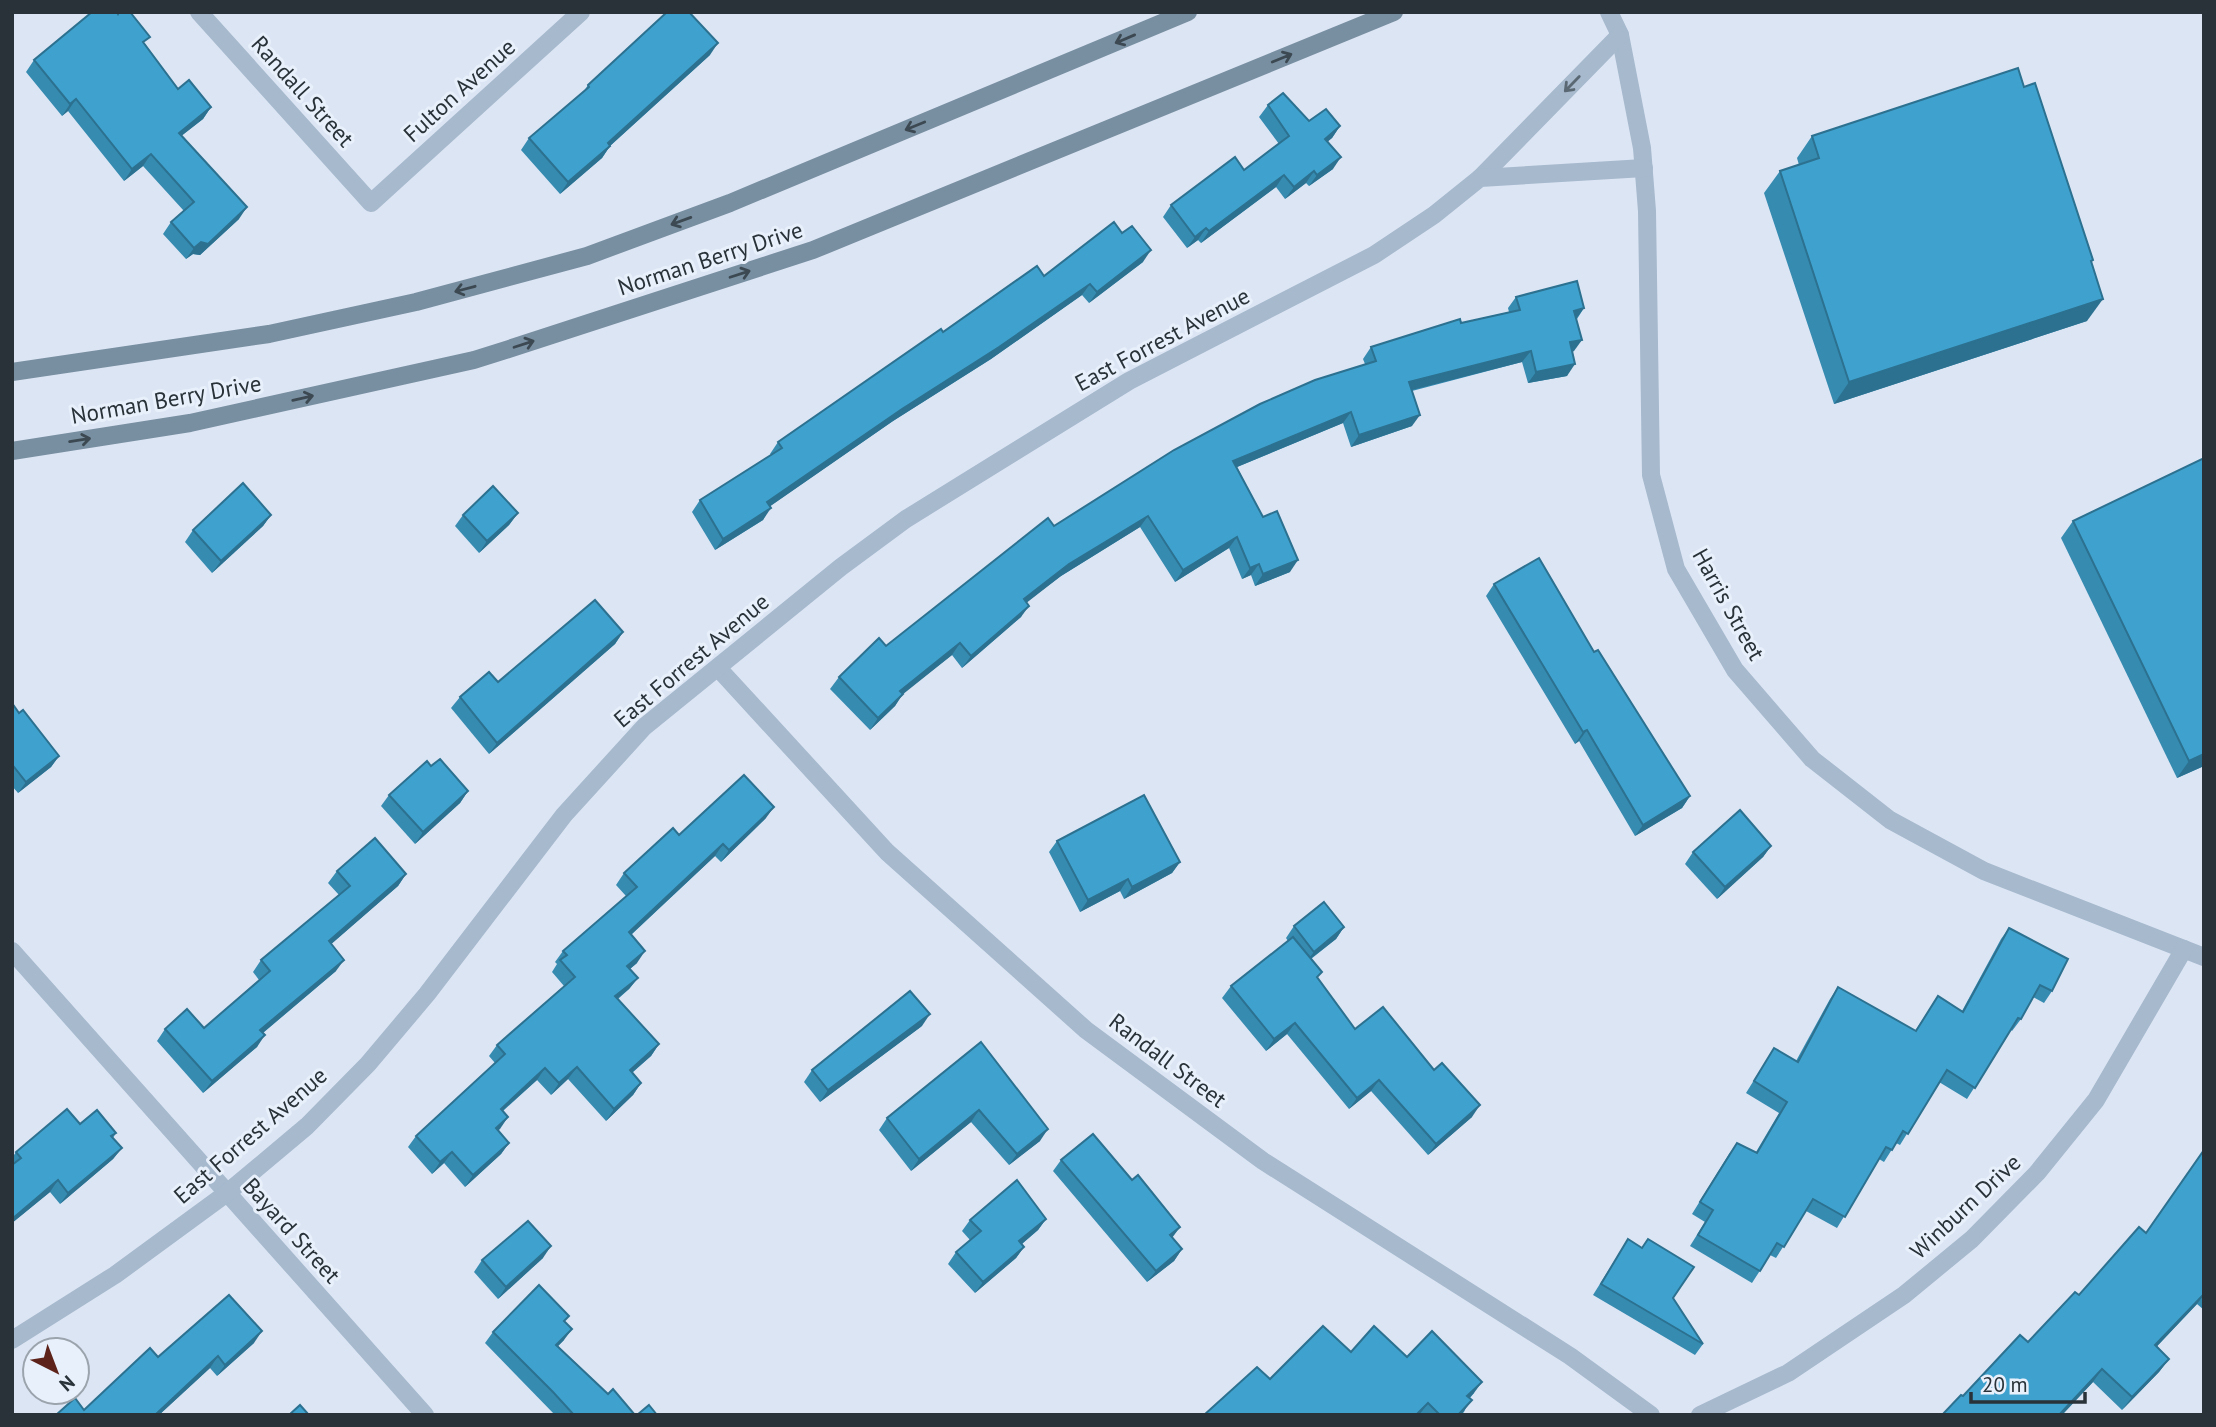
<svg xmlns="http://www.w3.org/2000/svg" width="2216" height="1427" font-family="'PT Sans',sans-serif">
<rect width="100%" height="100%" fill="#dce5f4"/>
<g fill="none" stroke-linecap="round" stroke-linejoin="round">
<g stroke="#a6b9cd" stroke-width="18">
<path d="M199,12L371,203L581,12"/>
<path d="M1609,12L1620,35L1642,148L1647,211L1651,475L1676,569L1735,670L1812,759L1890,820L1984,871L2204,957"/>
<path d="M1480,178L1620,35"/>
<path d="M718,668L887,852L1086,1030L1263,1161L1570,1356L1651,1415"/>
<path d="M12,951L425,1415"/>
<path d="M12,1340L115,1275L227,1193L307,1126L368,1064L427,994L564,815L644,727L841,567L906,519L1129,381L1374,255L1434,215L1480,178L1644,168"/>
<path d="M1700,1415L1788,1373L1904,1295L1972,1239L2037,1173L2096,1100L2184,949"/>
</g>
<g stroke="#788fa1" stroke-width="18">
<path d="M12,372L269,334L416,302L587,256L730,203L1188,12"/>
<path d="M12,451L190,423L474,360L509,349L813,250L1394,12"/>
</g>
</g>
<g fill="#368bb1">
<path d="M145,44L178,89L211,107L203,119L181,136L239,219L200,255L193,254L186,259L163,234L171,222L184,211L143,166L124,181L68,111L62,116L26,72L34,60Z"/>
<path d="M710,55L610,146L602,158L560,194L521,150L529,138L584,91L588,85Z"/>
<path d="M2024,87L2091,263L2087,321L1834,404L1764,193L1780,171L1799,165L1797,158L1812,136Z"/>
<path d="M1268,105L1309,121L1340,126L1332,138L1327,141L1333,169L1309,186L1306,183L1285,199L1276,187L1201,243L1198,240L1187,248L1163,217L1171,205L1244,170L1279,144L1259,117Z"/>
<path d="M1143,262L1089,303L1082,295L991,359L893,421L770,506L763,520L715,550L692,512L700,500L771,455L770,454L778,442L943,332L1044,276Z"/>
<path d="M1516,297L1584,308L1577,319L1574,351L1572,352L1567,376L1528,383L1522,362L1412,391V426L1351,447L1343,423L1237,467L1290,572L1255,586L1251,575L1242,579L1229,548L1175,582L1140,527L1061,576L1026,602L1021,617L962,668L952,655L902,694L895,706L870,730L830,689L839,677L886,646L1054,526L1365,364L1363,359L1371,347L1461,323L1509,312L1508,308Z"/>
<path d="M2204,458V766L2177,778L2061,538L2073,521Z"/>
<path d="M518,513L509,525L479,553L455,526L463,515Z"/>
<path d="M271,515L263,526L212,573L185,542L193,530Z"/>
<path d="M1494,584L1690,796L1682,808L1635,836L1579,741L1575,744L1486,596Z"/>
<path d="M623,632L615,644L489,754L451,708L460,697Z"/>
<path d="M12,703L19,713L59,756L51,767L18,793L12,786Z"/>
<path d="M431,766L468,791L460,803L415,844L381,806L389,795Z"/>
<path d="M766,818L721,862L715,856L631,935L637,963L630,969L638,978L629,989L618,999L659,1044L651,1056L632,1073L641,1083L633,1095L606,1121L568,1079L551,1095L537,1080L503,1111L508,1117L498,1130L509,1143L501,1154L465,1187L444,1163L432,1174L408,1147L416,1136L495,1063L489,1056L497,1045L564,986L552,972L557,964L555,962L563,951L626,896L616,885L624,873L679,835Z"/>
<path d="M1057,841L1180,862L1172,873L1124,899L1120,891L1080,912L1049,852Z"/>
<path d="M1771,846L1763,857L1717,899L1685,864L1693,852Z"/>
<path d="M337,871L406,874L398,886L331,944L336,971L263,1033L257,1047L203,1093L157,1041L165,1029L204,1028L259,980L253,972L261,960L339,895L328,883Z"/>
<path d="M1294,926L1344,927L1336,939L1311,959L1318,979L1355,1029L1472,1117L1428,1155L1371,1091L1349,1109L1287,1034L1266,1051L1222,998L1231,986L1288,941L1286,938Z"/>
<path d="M2009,928L2052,991L2044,1003L2033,997L2021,1019L2012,1031L2011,1030L1967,1099L1939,1082L1900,1145L1896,1143L1884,1162L1879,1159L1837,1228L1806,1211L1776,1258L1770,1255L1752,1283L1690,1246L1705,1222L1692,1214L1729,1154L1737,1143L1756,1152L1779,1113L1746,1093L1774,1048L1796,1061L1830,999L1838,987L1915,1031L1938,996L1962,1011L2001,939Z"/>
<path d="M922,1026L820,1102L804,1082L812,1070Z"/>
<path d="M981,1042L1040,1141L1009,1165L971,1122L911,1171L879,1130L887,1118Z"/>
<path d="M80,1124L116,1133L113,1138L122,1148L113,1159L60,1204L50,1192L12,1223V1158L16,1152Z"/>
<path d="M2204,1150V1310L2197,1304L2157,1346L2169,1359L2159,1372L2122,1410L2093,1382L2062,1415H1942L2028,1342L2146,1233Z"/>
<path d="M1061,1160L1132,1180L1180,1227L1172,1237L1182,1249L1174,1261L1147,1282L1053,1171Z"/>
<path d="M1046,1219L1038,1230L1022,1244L1024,1247L1016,1258L975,1293L948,1264L956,1252L970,1240L962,1231L970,1220Z"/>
<path d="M1628,1239L1642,1248L1648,1239L1673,1298L1703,1344L1695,1355L1593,1295Z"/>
<path d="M543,1258L498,1299L474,1272L482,1260Z"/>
<path d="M493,1332L564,1340L558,1346L608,1394L635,1415H555L485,1343Z"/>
<path d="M254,1343L217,1376L210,1368L159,1415H56L84,1410L158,1357Z"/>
<path d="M1351,1352L1407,1357L1474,1393L1470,1398L1464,1412L1461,1415H1420L1270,1379Z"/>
</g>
<g fill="#2c7190">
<path d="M718,43L710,55L600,155L608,143Z"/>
<path d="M76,99L68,111L62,116L70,104Z"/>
<path d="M211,107L203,119L171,144L179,133Z"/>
<path d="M1340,126L1332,138L1317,151L1325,139Z"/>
<path d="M610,146L602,158L560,194L568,182Z"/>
<path d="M151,154L143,166L124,181L132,169Z"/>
<path d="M1341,157L1333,169L1309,186L1317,175Z"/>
<path d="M1314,171L1306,183L1285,199L1294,187Z"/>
<path d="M1284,175L1276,187L1201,243L1209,231Z"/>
<path d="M247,207L239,219L200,255L193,254L186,259L194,248L201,242Z"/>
<path d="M1206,228L1198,240L1187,248L1195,237Z"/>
<path d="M1151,250L1143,262L1089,303L1097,292Z"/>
<path d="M1090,284L1082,295L991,359L893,421L759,514L767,502L902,409Z"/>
<path d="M2103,299L2087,321L1834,404L1849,382Z"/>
<path d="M1584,308L1576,319L1574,311Z"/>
<path d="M1582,340L1574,351L1561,354L1570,342Z"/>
<path d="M1531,351L1522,362L1400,393L1409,382Z"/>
<path d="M1575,364L1567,376L1528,383L1536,372Z"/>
<path d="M1351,412L1343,423L1225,472L1233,461Z"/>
<path d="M1420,415L1412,426L1351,447L1359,435Z"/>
<path d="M771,508L763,520L715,550L723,539Z"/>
<path d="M518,513L509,525L479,553L487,541Z"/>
<path d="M271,515L263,526L212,573L221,561Z"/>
<path d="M1148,516L1140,527L1061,576L1016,611L1024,599L1069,564Z"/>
<path d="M1237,537L1229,548L1175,582L1183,570Z"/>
<path d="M1298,560L1290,572L1255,586L1263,574Z"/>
<path d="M1259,564L1251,575L1242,579L1250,568Z"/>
<path d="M1029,606L1021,617L962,668L971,656Z"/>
<path d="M623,632L615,644L489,754L497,743Z"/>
<path d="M960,643L952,655L892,703L900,691Z"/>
<path d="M903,694L895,706L870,730L878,718Z"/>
<path d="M1587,730L1579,741L1575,744L1583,732Z"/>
<path d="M2204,754V766L2177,778L2189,761Z"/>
<path d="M59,756L51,767L18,793L26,782Z"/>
<path d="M468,791L460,803L415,844L423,832Z"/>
<path d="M1690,796L1682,808L1635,836L1643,825Z"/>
<path d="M774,807L766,818L721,862L729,850Z"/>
<path d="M723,844L715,856L621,944L629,932Z"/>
<path d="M1771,846L1763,857L1717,899L1725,887Z"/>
<path d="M1180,862L1172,873L1124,899L1132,887Z"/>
<path d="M406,874L398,886L321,953L329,941Z"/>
<path d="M1128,879L1120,891L1080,912L1088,900Z"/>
<path d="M1344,927L1336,939L1305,963L1314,952Z"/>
<path d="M645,951L637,963L619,978L627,966Z"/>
<path d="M344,960L336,971L252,1042L260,1030Z"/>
<path d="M638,978L629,989L607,1007L615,996Z"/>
<path d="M930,1014L922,1026L820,1102L828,1090Z"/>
<path d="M1295,1023L1287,1034L1266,1051L1274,1039Z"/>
<path d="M265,1035L257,1047L203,1093L212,1081Z"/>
<path d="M659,1044L651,1056L621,1082L630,1070Z"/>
<path d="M577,1067L568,1079L551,1095L559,1083Z"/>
<path d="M545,1068L537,1080L492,1120L501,1109Z"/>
<path d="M1379,1080L1371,1091L1349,1109L1357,1098Z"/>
<path d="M641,1083L633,1095L606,1121L614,1109Z"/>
<path d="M1480,1105L1472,1117L1428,1155L1436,1144Z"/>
<path d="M979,1110L971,1122L911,1171L919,1159Z"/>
<path d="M508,1117L500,1129L488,1140L496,1128Z"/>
<path d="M1048,1129L1040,1141L1009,1165L1017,1154Z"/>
<path d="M509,1143L501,1154L465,1187L473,1175Z"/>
<path d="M122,1148L113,1159L60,1204L68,1193Z"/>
<path d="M452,1152L444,1163L432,1174L440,1162Z"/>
<path d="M58,1180L50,1192L12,1223V1219Z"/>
<path d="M1046,1219L1038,1230L1011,1253L1019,1241Z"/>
<path d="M1180,1227L1172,1238L1170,1235Z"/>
<path d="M551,1246L543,1258L498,1299L506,1287Z"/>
<path d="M1024,1247L1016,1258L975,1293L983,1282Z"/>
<path d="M1182,1249L1174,1261L1147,1282L1156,1271Z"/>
<path d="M2204,1294L2197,1304L2146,1358L2155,1345Z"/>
<path d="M572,1329L564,1340L548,1356L556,1345Z"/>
<path d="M262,1331L254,1343L217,1376L225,1365Z"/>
<path d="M218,1356L210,1368L159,1415H155Z"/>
<path d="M2169,1359L2159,1372L2122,1410L2132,1397Z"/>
<path d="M2102,1369L2093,1382L2062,1415H2059Z"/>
<path d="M1482,1382L1474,1393L1459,1408L1467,1396Z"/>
<path d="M1472,1400L1461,1415H1458Z"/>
<path d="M1428,1403L1420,1414L1416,1415Z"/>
</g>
<g fill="#3fa2ce" stroke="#2c7190" stroke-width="2">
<path d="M92,12H117L118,14L119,12H130L150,37L143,42L178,89L189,80L211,107L179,133L247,207L208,244L201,242L194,248L171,222L194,202L151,154L132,169L76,99L70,104L34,60Z"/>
<path d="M667,12H689L718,43L608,143L610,146L568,182L529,138L589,87L588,85Z"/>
<path d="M2018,68L2024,87L2035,83L2093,260L2091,261L2103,299L1849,382L1780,171L1819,158L1812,136Z"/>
<path d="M1283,93L1309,121L1326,109L1340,126L1325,139L1341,157L1317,175L1314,171L1294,187L1284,175L1209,231L1206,228L1195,237L1171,205L1235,157L1244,170L1289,136L1268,105Z"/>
<path d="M1114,222L1122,233L1132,226L1151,250L1097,292L1090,284L999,347L902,409L767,502L771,508L723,539L700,500L782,448L778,442L941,329L943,332L1037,266L1044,276Z"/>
<path d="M1577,281L1584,308L1574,311L1582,340L1570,342L1575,364L1536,372L1531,351L1409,382L1420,415L1359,435L1351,412L1233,461L1263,517L1277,511L1298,560L1263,574L1259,564L1250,568L1237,537L1183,570L1148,516L1069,564L1024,599L1029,606L971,656L960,643L900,691L903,694L878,718L839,677L879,638L886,646L1048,518L1054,526L1174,450L1260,404L1315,380L1376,361L1371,347L1460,319L1461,323L1520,310L1516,297Z"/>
<path d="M2204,458V754L2189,761L2073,521Z"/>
<path d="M243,483L271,515L221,561L193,530Z"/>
<path d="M493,486L518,513L487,541L463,515Z"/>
<path d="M1539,558L1594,652L1598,650L1690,796L1643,825L1587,730L1583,732L1494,584Z"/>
<path d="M595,600L623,632L497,743L460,697L489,672L498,682Z"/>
<path d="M12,703L19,713L23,710L59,756L26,782L14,767L12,768Z"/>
<path d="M440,759L468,791L423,832L389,795L427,761L431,766Z"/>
<path d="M744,775L774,807L729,850L723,844L629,932L645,951L627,966L638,978L615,996L659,1044L630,1070L641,1083L614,1109L577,1067L559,1083L545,1068L501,1109L508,1117L496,1128L509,1143L473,1175L452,1152L440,1162L416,1136L505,1054L497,1045L575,977L560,960L567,955L563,951L637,887L624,873L673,828L679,835Z"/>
<path d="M1144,795L1180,862L1132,887L1128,879L1088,900L1057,841Z"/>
<path d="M1740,810L1771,846L1725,887L1693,852Z"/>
<path d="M375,838L406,874L329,941L344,960L260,1030L265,1035L212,1081L165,1029L187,1009L204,1028L270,971L261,960L350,886L337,871Z"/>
<path d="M1324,902L1344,927L1314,952L1294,926Z"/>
<path d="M2009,928L2068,959L2052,991L2040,985L2021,1019L2018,1018L1975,1088L1947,1070L1908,1134L1903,1131L1892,1150L1886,1147L1845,1217L1813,1199L1784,1247L1777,1243L1760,1271L1698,1235L1713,1210L1700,1202L1737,1143L1757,1153L1787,1102L1754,1081L1774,1048L1798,1062L1838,987L1916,1031L1938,996L1963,1012Z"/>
<path d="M1293,937L1322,972L1317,977L1355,1029L1383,1007L1434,1070L1442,1063L1480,1105L1436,1144L1379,1080L1357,1098L1295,1023L1274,1039L1231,986Z"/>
<path d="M910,991L930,1014L828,1090L812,1070Z"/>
<path d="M981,1042L1048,1129L1017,1154L979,1110L919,1159L887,1118Z"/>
<path d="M67,1109L80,1124L97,1110L116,1133L111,1136L122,1148L68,1193L58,1180L12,1219V1165L21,1158L16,1152Z"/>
<path d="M1093,1134L1132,1180L1138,1175L1180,1227L1170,1235L1182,1249L1156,1271L1061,1160Z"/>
<path d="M2204,1150V1294L2155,1345L2169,1359L2132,1397L2102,1369L2059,1415H1942L1961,1395L1963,1396L2020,1335L2028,1342L2075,1292L2079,1295L2139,1227L2146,1233Z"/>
<path d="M1017,1180L1046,1219L1019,1241L1024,1247L983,1282L956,1252L981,1231L970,1220Z"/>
<path d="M528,1221L551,1246L506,1287L482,1260Z"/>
<path d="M1628,1239L1642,1248L1648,1239L1694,1267L1673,1298L1703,1344L1601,1284Z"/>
<path d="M539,1285L569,1316L564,1321L572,1329L556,1345L608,1394L613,1389L635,1415H574L553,1392L493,1332Z"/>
<path d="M229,1295L262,1331L225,1365L218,1356L155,1415H56L75,1398L84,1410L150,1348L158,1357Z"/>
<path d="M1323,1326L1351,1352L1374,1326L1407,1357L1432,1331L1482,1382L1467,1396L1472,1400L1458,1415H1440L1428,1403L1416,1415H1204L1257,1367L1270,1379Z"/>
<path d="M300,1405L309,1415H289Z"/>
<path d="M649,1405L657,1415H637Z"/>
</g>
<defs><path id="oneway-shaft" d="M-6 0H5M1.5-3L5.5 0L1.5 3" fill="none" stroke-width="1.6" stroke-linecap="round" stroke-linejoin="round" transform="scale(1.75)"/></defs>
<g stroke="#3c4952">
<use href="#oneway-shaft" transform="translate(1125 39) rotate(157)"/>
<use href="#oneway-shaft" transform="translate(1282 58) rotate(-22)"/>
<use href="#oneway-shaft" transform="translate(915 126) rotate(158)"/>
<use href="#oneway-shaft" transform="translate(681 221) rotate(160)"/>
<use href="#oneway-shaft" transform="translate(740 274) rotate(-18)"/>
<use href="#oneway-shaft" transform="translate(465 289) rotate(165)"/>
<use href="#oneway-shaft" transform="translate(524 344) rotate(-18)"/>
<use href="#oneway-shaft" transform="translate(303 398) rotate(-13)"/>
<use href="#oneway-shaft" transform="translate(80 440) rotate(-9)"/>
</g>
<use stroke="#5a6874" href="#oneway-shaft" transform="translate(1572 84) rotate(134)"/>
<g text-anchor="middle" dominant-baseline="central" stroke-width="6" stroke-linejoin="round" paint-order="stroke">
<g font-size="23" fill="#283238" stroke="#e8f0fb">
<text transform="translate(459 90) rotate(-42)">Fulton Avenue</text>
<text transform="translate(303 91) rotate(48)">Randall Street</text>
<text transform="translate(710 258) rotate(-18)">Norman Berry Drive</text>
<text transform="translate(1162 339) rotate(-28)">East Forrest Avenue</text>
<text transform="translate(166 399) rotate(-10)">Norman Berry Drive</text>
<text transform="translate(1729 604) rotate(61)">Harris Street</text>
<text transform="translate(691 660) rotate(-40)">East Forrest Avenue</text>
<text transform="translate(1168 1060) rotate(37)">Randall Street</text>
<text transform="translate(250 1135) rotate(-41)">East Forrest Avenue</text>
<text transform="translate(1965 1206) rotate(-43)">Winburn Drive</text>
<text transform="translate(292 1230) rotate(48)">Bayard Street</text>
</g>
</g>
<rect width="2216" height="1427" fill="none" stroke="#283238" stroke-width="28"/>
<g transform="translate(56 1371) rotate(138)"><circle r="33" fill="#e8f0fb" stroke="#9ba4ad" stroke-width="2"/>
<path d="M0-5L12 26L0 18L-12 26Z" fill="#5d231a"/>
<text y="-10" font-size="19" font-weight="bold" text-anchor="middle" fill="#283238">N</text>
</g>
<path d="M1971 1392v10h114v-10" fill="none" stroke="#283238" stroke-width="3.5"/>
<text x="1982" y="1392" font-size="21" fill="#283238" stroke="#e8f0fb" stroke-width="5" paint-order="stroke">20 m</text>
</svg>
